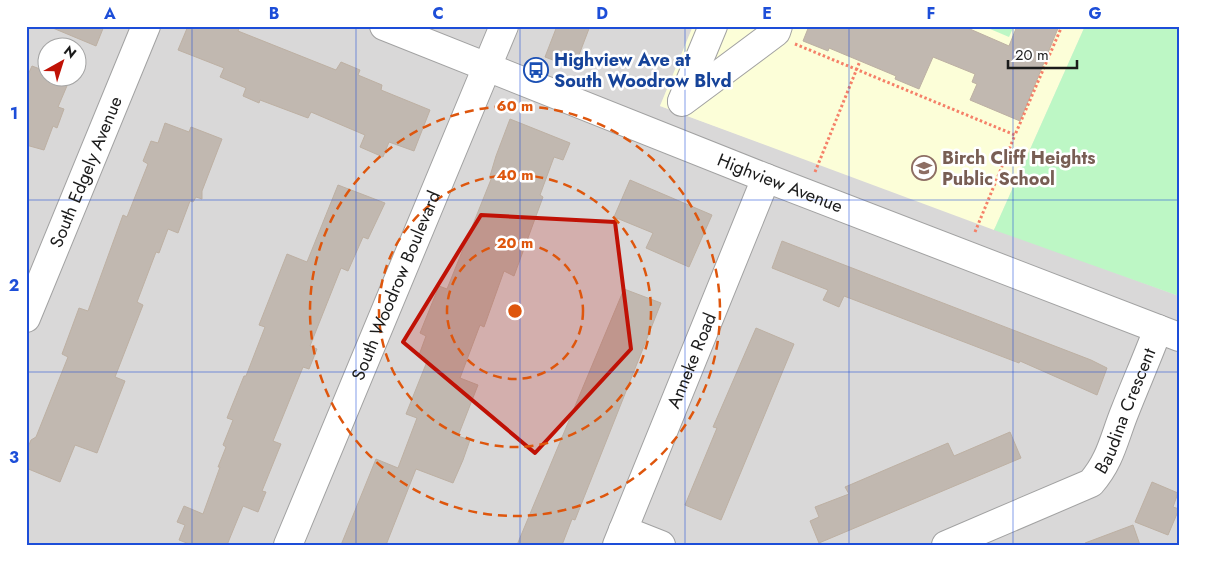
<svg xmlns="http://www.w3.org/2000/svg" width="1205" height="571" font-family="Jost,sans-serif">
<rect width="100%" height="100%" fill="#ece9e0"/>
<path fill="#d9d8d8" fill-rule="evenodd" d="M26,26H693L660,106L1179,296V545H26ZM48,48H78V78H48Z"/>
<path fill="#fcfed8" d="M693,26H1085L994,230L660,106Z"/>
<g fill="#bdf7c5">
<path d="M983,26H1014L1009,37Z"/>
<path d="M1085,26H1179V296L994,230Z"/>
</g>
<g fill="#c1b8b0" stroke="#bdb0a3">
<path d="M48,26H104L96,46Z"/>
<path d="M188,26H240L238,31L336,70L341,62L360,70L358,75L382,85L381,90L430,110L414,151L389,142L383,157L360,147L365,135L311,112L308,118L260,100L259,103L243,96L246,88L220,77L224,68L178,50Z"/>
<path d="M557,26H590L574,68L545,57Z"/>
<path d="M809,26H963L1009,46L1017,26H1059L1020,121L970,100L977,84L972,82L975,74L933,57L919,89L895,79L896,76L829,48L828,51L803,41Z"/>
<path d="M32,66L48,72V78H61L69,81L58,107L64,109L57,128L53,126L44,150L26,145V79Z"/>
<path d="M510,119L570,143L563,160L554,157L540,195L543,197L514,276L504,271L484,327L480,325L460,378L478,385L458,436L470,440L463,460L453,483L416,469L386,545H341L376,459L398,468L417,418L406,414L428,359L419,355L426,336L420,333L439,286L447,289L492,177L490,176L496,156Z"/>
<path d="M165,123L189,132L191,127L222,139L202,191V199L196,197L193,202L190,201L178,233L168,229L159,253L156,252L137,302L143,305L115,377L125,381L97,453L75,445L60,482L26,468V452L31,440L36,437L68,357L62,354L79,308L88,311L123,215L127,217L148,164L143,161L151,141L158,143Z"/>
<path d="M630,180L712,215L689,267L646,248L653,233L614,217Z"/>
<path d="M338,185L385,203L368,239L363,237L348,271L341,268L310,346L317,349L309,369L303,367L273,441L281,444L262,491L266,492L258,512L243,506L227,545H192L179,540L185,525L177,522L184,506L203,514L220,467H218L226,447L223,445L233,420L227,418L244,376H246L265,327L259,325L287,254L307,262Z"/>
<path d="M782,241L1091,360L1107,368L1097,395L1020,361L1019,363L844,296L839,307L823,300L828,290L772,268Z"/>
<path d="M624,289L661,303L575,520L572,519L562,545H517Z"/>
<path d="M756,328L794,344L721,520L685,505L717,428L713,427Z"/>
<path d="M1010,432L1021,458L819,543L810,521L819,517L815,507L849,494L845,487L948,443L954,456Z"/>
<path d="M1152,482L1178,493L1173,507L1179,509L1168,535L1135,522Z"/>
<path d="M1133,525L1140,545H1085V543Z"/>
</g>
<g fill="none" stroke-linecap="round" stroke-linejoin="round">
<defs>
<g id="minor">
<path id="s1" d="M384,26L766,178L1179,337"/>
<path d="M682,101L713,26"/>
<path d="M682,102L776,32L778,26"/>
<path id="s2" d="M26,318L146,26"/>
<path d="M623,530L661,545"/>
<path id="s3" d="M288,545L504,26"/>
<path id="s4" d="M617,545L766,178"/>
<path id="s5" d="M946,545L1091,483C1111,460 1114,438 1125,411C1136,383 1148,356 1158,329"/>
</g>
</defs>
<use href="#minor" stroke="#a2a2a2" stroke-width="30"/>
<g stroke="#f58068" stroke-width="3" stroke-dasharray="2.5 2.5" stroke-linecap="butt">
<path d="M795,44L1015,135L1062,26"/>
<path d="M815,172L860,61"/>
<path d="M975,232L1015,135"/>
</g>
<use href="#minor" stroke="#fff" stroke-width="28"/>
</g>
<path fill="#c01105" fill-opacity="0.2" stroke="#c01105" stroke-width="4" stroke-linejoin="round" d="M481,215L615,222L631,349L535,453L403,342Z"/>
<path fill="none" stroke="#1d4ed8" stroke-width="1" stroke-opacity="0.55" d="M192,26V545M356,26V545M520,26V545M685,26V545M849,26V545M1013,26V545M26,200H1179M26,372H1179"/>
<g fill="none" stroke="#de560d" stroke-width="2.5" stroke-dasharray="9 6">
<circle cx="515" cy="311" r="68"/>
<circle cx="515" cy="311" r="136"/>
<circle cx="515" cy="311" r="205"/>
</g>
<defs>
<symbol id="bus-ring" viewBox="-11 -11 22 22"><circle r="9.5" fill="#fff" stroke="#1a4fb4" stroke-width="1.5"/><path d="M-5-6H5V4H4V6H2V4H-2V6H-4V4H-5ZM-3.5-4V0h7V-4ZM-3.5 1.2v1.5H-2V1.2ZM2 1.2v1.5H3.5V1.2Z" fill="#1a4fb4"/></symbol>
<symbol id="school-ring" viewBox="-11 -11 22 22"><circle r="9.5" fill="#fff" stroke="#8d6e63" stroke-width="1.5"/><path d="M0-5L7-2L0 1L-7-2ZM-4 1L0 2.5L4 1V4Q0 6-4 4Z" fill="#8d6e63"/></symbol>
</defs>
<g fill-rule="evenodd">
<use href="#bus-ring" x="522" y="56" width="28" height="28"/>
<use href="#school-ring" x="910" y="154" width="28" height="28"/>
</g>
<g text-anchor="middle" dominant-baseline="central" stroke-width="5" stroke-linejoin="round" paint-order="stroke">
<g font-size="18" font-weight="bold" fill="#164399" stroke="#fff" text-anchor="start">
<text x="554" y="60">Highview Ave at<tspan x="554" dy="21">South Woodrow Blvd</tspan></text>
</g>
<g font-size="18" font-weight="bold" fill="#785e54" stroke="#fff" text-anchor="start">
<text x="942" y="158">Birch Cliff Heights<tspan x="942" dy="21">Public School</tspan></text>
</g>
<g font-size="18" fill="#1b1b1b" stroke="#fff">
<text stroke="none"><textPath href="#s2" startOffset="158">South Edgely Avenue</textPath></text>
<text stroke="none"><textPath href="#s1" startOffset="426">Highview Avenue</textPath></text>
<text stroke="none"><textPath href="#s3" startOffset="281">South Woodrow Boulevard</textPath></text>
<text stroke="none"><textPath href="#s4" startOffset="199">Anneke Road</textPath></text>
<text stroke="none"><textPath href="#s5" startOffset="238">Baudina Crescent</textPath></text>
</g>
</g>
<circle cx="515" cy="311" r="8" fill="#de560d" stroke="#fff" stroke-width="2.5"/>
<g font-size="15" text-anchor="middle" font-weight="bold" fill="#de560d" stroke="#fff" stroke-width="5" stroke-linejoin="round" paint-order="stroke">
<text x="515" y="111">60 m</text>
<text x="515" y="180">40 m</text>
<text x="515" y="248">20 m</text>
</g>
<rect width="1205" height="571" fill="none" stroke="#ffffff" stroke-width="55"/>
<g transform="translate(62 62) rotate(39)"><circle r="24" fill="#ffffff" stroke="#a4a4a4"/>
<path d="M0-4L9 19L0 12L-9 19Z" fill="#c01105"/>
<text y="-8" font-size="14" font-weight="bold" text-anchor="middle" fill="#1b1b1b">N</text>
</g>
<path d="M1008 60v8h69v-8" fill="none" stroke="#1b1b1b" stroke-width="2.5"/>
<text x="1015" y="60" font-size="15" fill="#1b1b1b" stroke="#ffffff" stroke-width="4" paint-order="stroke">20 m</text>
<rect x="28" y="28" width="1150" height="516" fill="none" stroke="#1d4ed8" stroke-width="2"/>
<g font-size="16" text-anchor="middle" font-weight="bold" fill="#1d4ed8">
<text x="110" y="19">A</text>
<text x="274" y="19">B</text>
<text x="438" y="19">C</text>
<text x="602" y="19">D</text>
<text x="767" y="19">E</text>
<text x="931" y="19">F</text>
<text x="1095" y="19">G</text>
<text x="14" y="119">1</text>
<text x="14" y="291">2</text>
<text x="14" y="463">3</text>
</g>
</svg>
